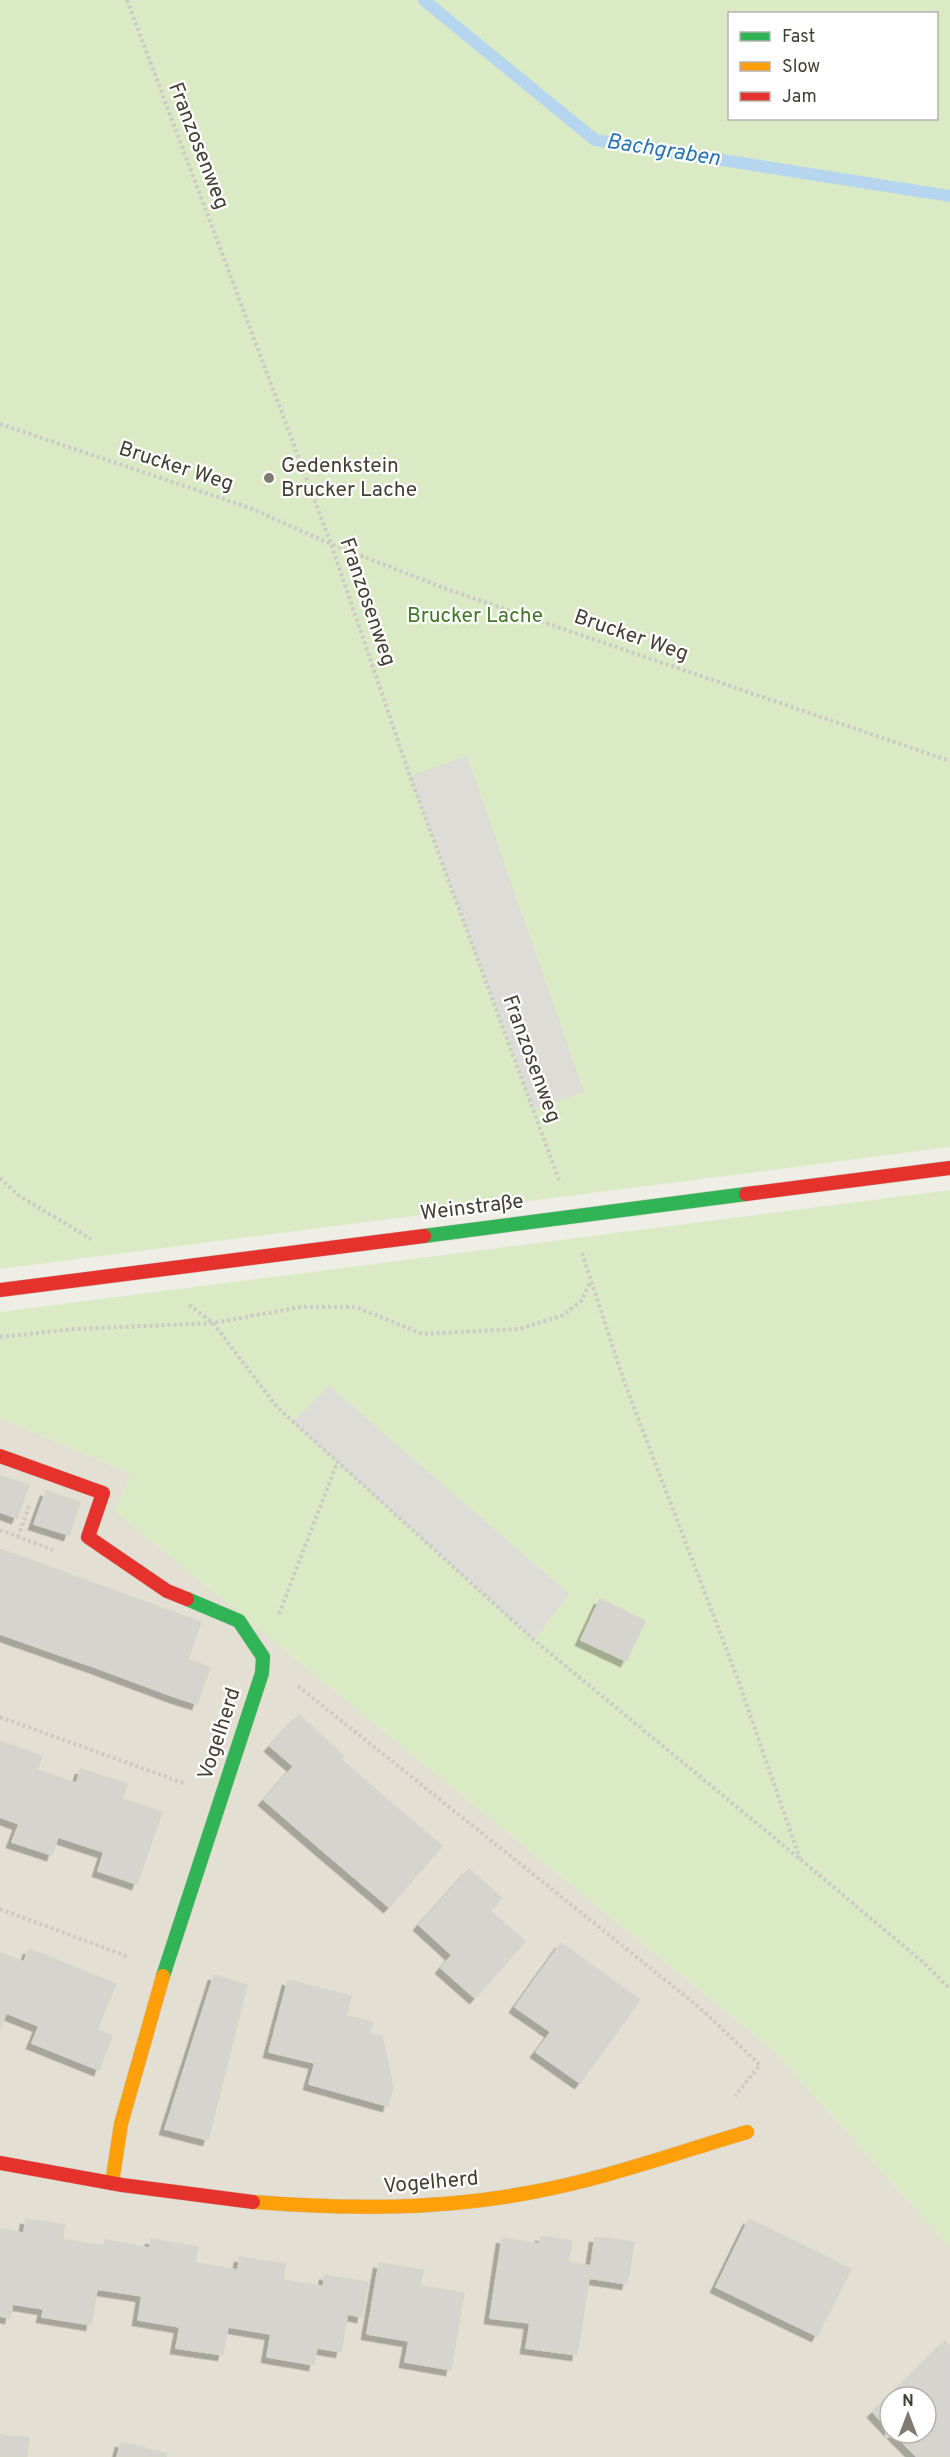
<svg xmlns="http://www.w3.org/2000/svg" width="950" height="2457" font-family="Overpass,sans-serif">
<defs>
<filter id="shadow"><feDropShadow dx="-5.5" dy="5.5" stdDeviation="0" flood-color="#0004"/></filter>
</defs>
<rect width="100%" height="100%" fill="#eeede6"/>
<path fill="#e3dfd3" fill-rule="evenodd" d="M0,1418L131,1474L115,1511L775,2052L950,2248V2457H0ZM890,2397H926V2433H890Z"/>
<g fill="#daeac5" fill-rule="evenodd">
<path d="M0,0H950V1147L0,1269ZM730,14H936V118H730Z"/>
<path d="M950,1190V2248L775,2052L114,1511L131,1474L0,1418V1312Z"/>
</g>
<g fill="#dedcd6">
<path d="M467,756L584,1092L534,1109L410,776Z"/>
<path d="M329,1386L569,1594L534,1640L293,1422Z"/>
</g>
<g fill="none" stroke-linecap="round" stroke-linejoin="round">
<path stroke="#b5d6ee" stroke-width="12" d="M424,0L595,140L950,196"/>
</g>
<g fill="#d6d4ce" stroke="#d7d4cc" stroke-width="1.5" filter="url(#shadow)">
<path d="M0,1476L29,1485L17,1518L0,1512Z"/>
<path d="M46,1491L80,1502L69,1535L34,1524Z"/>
<path d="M0,1549L47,1566L20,1641L0,1634Z"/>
<path d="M47,1566L123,1594L97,1668L20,1641Z"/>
<path d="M123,1594L201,1622L175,1697L97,1668Z"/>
<path d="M600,1599L645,1621L626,1661L581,1640Z"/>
<path d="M188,1659L210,1668L197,1704L175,1697Z"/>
<path d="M299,1715L321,1735L293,1766L270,1746Z"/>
<path d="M321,1735L344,1756L341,1759L375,1789L323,1851L264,1800Z"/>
<path d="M0,1741L42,1756L37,1770L76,1783L52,1855L12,1842L19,1824L0,1817Z"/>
<path d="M81,1769L127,1784L122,1799L162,1812L137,1884L98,1871L104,1852L58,1837Z"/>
<path d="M375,1789L442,1846L389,1907L323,1851Z"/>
<path d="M469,1869L502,1898L490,1911L525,1941L475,1998L441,1968L452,1955L419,1925Z"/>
<path d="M561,1943L640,2000L580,2083L536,2052L551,2032L515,2007Z"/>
<path d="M29,1949L116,1984L97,2030L112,2036L99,2070L32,2043L39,2026L4,2012Z"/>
<path d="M0,1953L25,1962L0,2030Z"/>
<path d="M214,1975L247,1985L208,2140L165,2129Z"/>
<path d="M288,1980L351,1996L346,2016L373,2022L369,2034L382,2036L393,2087L388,2106L309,2084L315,2063L269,2052Z"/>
<path d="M26,2219L65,2225L62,2239L104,2246L91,2325L42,2317L44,2309L12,2304Z"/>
<path d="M749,2219L851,2269L817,2336L716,2287Z"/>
<path d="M0,2229L24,2233L10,2318L0,2316Z"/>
<path d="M541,2236L572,2241L568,2262L591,2266L577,2355L526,2348L530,2323L490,2318L502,2238L540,2244Z"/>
<path d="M595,2237L634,2242L627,2284L589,2278Z"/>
<path d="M151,2239L198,2247L195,2263L238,2270L223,2355L176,2348L180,2327L138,2320Z"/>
<path d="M105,2240L150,2248L142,2296L97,2289Z"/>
<path d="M240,2257L285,2264L283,2280L327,2287L314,2365L267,2357L271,2334L228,2327Z"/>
<path d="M379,2263L423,2270L420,2286L464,2293L451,2370L405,2362L409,2341L367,2334Z"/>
<path d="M325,2275L353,2280L341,2352L317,2348L327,2287H323Z"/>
<path d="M353,2280L368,2282L362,2317L347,2314Z"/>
<path d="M945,2341L950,2347V2405L926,2428V2397H890V2430L873,2412Z"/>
<path d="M950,2405V2457H917L907,2447L921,2433H926V2428Z"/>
<path d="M893,2433H921L907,2447Z"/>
<path d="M0,2435L29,2438L27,2457H0Z"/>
<path d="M121,2442L167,2454L166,2457H117Z"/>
</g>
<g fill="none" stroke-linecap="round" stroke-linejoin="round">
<defs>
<g id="fast">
<path d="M424,1236L746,1194"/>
<path d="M163,1976L262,1673L263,1657L239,1621L187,1599"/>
</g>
<g id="slow">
<path d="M112,2183L121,2124L163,1976"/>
<path d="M253,2202C343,2209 433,2210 522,2194C599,2181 673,2154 747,2132"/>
</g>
<g id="jam">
<path d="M746,1194L950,1168"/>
<path d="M0,1290L424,1236"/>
<path d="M0,1456L103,1493L88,1537L167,1591L187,1599"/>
<path d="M0,2163L122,2185L253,2202"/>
</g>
</defs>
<use href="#fast" stroke="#cecabd" stroke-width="15"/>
<use href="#slow" stroke="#cecabd" stroke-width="15"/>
<use href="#jam" stroke="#cecabd" stroke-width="15"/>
<g stroke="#cdcbc6" stroke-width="4" stroke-dasharray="3 3" stroke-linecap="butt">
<path d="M127,0L331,544L410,776L559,1180"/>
<path d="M0,424L250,508L331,544L449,590L950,761"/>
<path d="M0,1178L18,1195L91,1239"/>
<path d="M582,1253L625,1384L737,1677L800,1859"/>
<path d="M189,1305L213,1323L277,1407L534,1640L800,1859L924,1963L950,1989"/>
<path d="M0,1337L75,1329L213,1323L301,1307H356L422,1334L519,1329L564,1315L582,1300L590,1282"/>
<path d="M0,1530L53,1550"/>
<path d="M18,1537L29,1506"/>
<path d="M279,1614L337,1463"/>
<path d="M298,1686L699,2007L760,2065L735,2096"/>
<path d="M0,1717L186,1784"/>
<path d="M0,1909L129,1957"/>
</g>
<use href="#fast" stroke="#30b455" stroke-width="14"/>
<use href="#slow" stroke="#ff9f0a" stroke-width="14"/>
<use href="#jam" stroke="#e5322d" stroke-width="14"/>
</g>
<circle fill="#807b72" stroke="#fff" stroke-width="2" cx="269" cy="478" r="6"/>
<g text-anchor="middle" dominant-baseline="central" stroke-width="4.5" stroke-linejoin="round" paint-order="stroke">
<g font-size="21" fill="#443e33" stroke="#fff">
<text transform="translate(198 146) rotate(69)">Franzosenweg</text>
<text transform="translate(176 467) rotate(18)">Brucker Weg</text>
<text transform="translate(367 602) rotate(71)">Franzosenweg</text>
<text transform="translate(631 636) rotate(19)">Brucker Weg</text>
<text transform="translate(531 1059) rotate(70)">Franzosenweg</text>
<text transform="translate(472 1208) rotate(-7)">Weinstraße</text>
<text transform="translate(220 1734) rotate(-72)">Vogelherd</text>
<text transform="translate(431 2183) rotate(-5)">Vogelherd</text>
</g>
<g font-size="21" fill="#443e33" stroke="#fff" text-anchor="start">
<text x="281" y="466">Gedenkstein<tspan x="281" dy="24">Brucker Lache</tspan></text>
</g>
<g font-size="21" fill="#417726" stroke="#fff">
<text x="475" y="616">Brucker Lache</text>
</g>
<g font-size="22" font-style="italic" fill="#2a74b2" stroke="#fff">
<text transform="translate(663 151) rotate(9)">Bachgraben</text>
</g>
</g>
<rect x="728" y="12" width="210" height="108" fill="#ffffff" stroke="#b4b2ad" stroke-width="1.5"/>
<rect x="740" y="32" width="30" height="9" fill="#30b455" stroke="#b4b2ad" stroke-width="1.5"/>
<text x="782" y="42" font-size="18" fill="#443e33">Fast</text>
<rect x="740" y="62" width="30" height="9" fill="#ff9f0a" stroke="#b4b2ad" stroke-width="1.5"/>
<text x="782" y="72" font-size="18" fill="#443e33">Slow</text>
<rect x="740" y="92" width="30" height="9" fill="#e5322d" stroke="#b4b2ad" stroke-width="1.5"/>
<text x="782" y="102" font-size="18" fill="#443e33">Jam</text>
<g transform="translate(908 2415)"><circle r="28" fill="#ffffff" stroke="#b4b2ad" stroke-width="1.5"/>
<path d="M0-4.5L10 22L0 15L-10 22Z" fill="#807b72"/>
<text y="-9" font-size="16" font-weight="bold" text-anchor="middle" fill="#443e33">N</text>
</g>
</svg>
